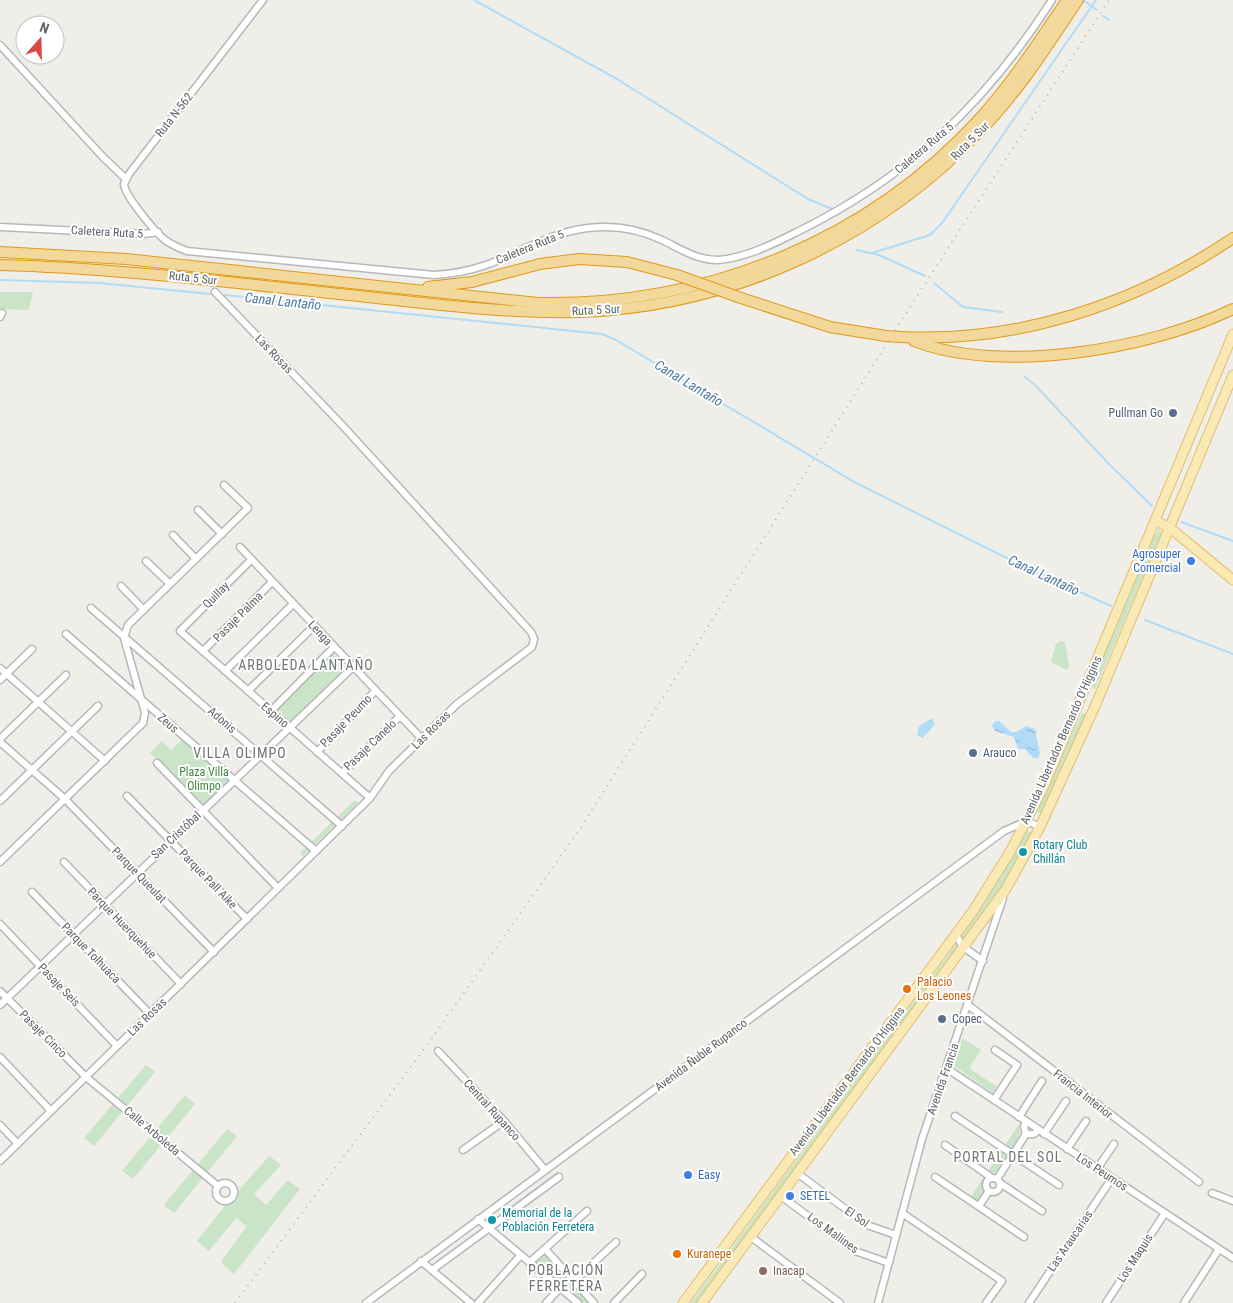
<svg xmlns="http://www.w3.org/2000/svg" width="1233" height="1303" font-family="'Roboto Condensed',sans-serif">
<defs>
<pattern id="water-ripples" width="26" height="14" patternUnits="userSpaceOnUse" patternTransform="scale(1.25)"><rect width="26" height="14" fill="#b1dcf7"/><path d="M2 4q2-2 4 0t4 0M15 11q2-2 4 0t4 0" fill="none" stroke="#93b6cc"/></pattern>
</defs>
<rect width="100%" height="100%" fill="#f0eee8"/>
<g fill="#c9e4c7">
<path d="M0,292H33L29,310L0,309Z"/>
<path d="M1159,530L1162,532L1095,689L1092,688V684L1155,535Z"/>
<path d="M1060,641L1065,642L1069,665L1068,669H1065L1051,662L1056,644Z"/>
<path d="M332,653L347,669L291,726L275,712Z"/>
<path d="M1082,713H1085L1086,716L1042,814L1038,813L1037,810Z"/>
<path d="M184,738L232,779L204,805L150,753L162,741L171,750Z"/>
<path d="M355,800L358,803L303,856L300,853Z"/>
<path d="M1027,831L1034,833L1002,887L699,1303H691L959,940L997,884Z"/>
<path d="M962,1038L981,1050L969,1068L997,1087L993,1093L954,1066Z"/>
<path d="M146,1065L155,1072L94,1146L84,1138Z"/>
<path d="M185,1095L195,1104L133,1179L122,1171Z"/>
<path d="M1019,1124L1020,1134L996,1172L991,1173L983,1183L985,1193L978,1203L970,1198Z"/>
<path d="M227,1129L237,1136L174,1213L164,1205Z"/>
<path d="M269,1156L281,1165L254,1194L266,1205L288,1180L300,1189L234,1274L221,1262L247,1226L236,1218L209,1251L197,1241L226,1204L237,1197L240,1189Z"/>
<path d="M558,1171L561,1175L495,1224L491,1221Z"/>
<path d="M546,1252L592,1303H583L536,1262Z"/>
</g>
<g fill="url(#water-ripples)">
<path d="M932,718L935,724L923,738L917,735L919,726Z"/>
<path d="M999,721L1011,732H1016L1026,726L1035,729L1040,754L1038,758H1033L1025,749H1018L1014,737L995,731L992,726L994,722Z"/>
</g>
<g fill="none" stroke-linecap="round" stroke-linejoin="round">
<g stroke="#b1dcf7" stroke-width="2">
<path d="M474,0L617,79L808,199L832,209"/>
<path d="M1084,1L1097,10"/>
<path d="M1103,16L1109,20"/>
<path d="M857,250L879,255L925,276"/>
<path d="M872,253L930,235L942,223L1096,0"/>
<path d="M0,280L99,283L210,294"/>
<path d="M934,283L963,307L1002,312"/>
<path d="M225,295L602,334L616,340L856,483L1031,570L1111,606"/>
<path d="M1025,377L1035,385L1107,462L1152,506"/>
<path d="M1181,522L1233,541"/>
<path d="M1145,620L1233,654"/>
</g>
<defs>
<g id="minor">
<path d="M263,0L129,174L124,184C124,195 156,233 165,240C172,245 179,248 187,251L434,275C452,274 469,271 486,265C520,253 551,232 588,228C613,225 639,229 662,240C681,249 696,260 718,260C746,258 775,243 799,231C910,176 986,103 1052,0"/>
<path d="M0,45L102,156L126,179"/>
<path d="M0,227L143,234L158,232"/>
<path d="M0,317L2,313"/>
<path d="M198,510L222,534"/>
<path d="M173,535L196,559"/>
<path d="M240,547L422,739"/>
<path d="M251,560L180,631L370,798"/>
<path d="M146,561L170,584"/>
<path d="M121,586L144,610"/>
<path d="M91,608L342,826"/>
<path d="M66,634L316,851"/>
<path d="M203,651L272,582"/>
<path d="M0,668L105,761"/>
<path d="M225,671L293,604"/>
<path d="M0,680L32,649"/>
<path d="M248,691L314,626"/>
<path d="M271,711L334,647"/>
<path d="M0,739L66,675"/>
<path d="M0,742L65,799L214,952"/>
<path d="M317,752L375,691"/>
<path d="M157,763L278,888"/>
<path d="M342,773L399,717"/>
<path d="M127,796L247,919"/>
<path d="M0,801L98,706"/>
<path d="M0,862L143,723L145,713L124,638L128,625L248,508L224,485"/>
<path d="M64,862L181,984"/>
<path d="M32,892L150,1014"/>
<path d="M0,924L117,1046"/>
<path d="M956,934L962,946L983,961"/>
<path d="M0,991L86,1077L218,1186"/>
<path d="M0,1005L353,667"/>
<path d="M968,1005L1199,1182"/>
<path d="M438,1051L504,1121L545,1170"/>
<path d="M0,1057L51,1111"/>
<path d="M946,1068L1233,1258"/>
<path d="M994,1100L1017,1065L995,1050"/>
<path d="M955,1116L1059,1185"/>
<path d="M1019,1117L1042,1081"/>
<path d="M1026,1121L1024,1127L1026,1134H1034L1039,1130"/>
<path d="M0,1125L18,1144"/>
<path d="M1044,1134L1066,1101"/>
<path d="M945,1145L992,1178"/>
<path d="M1067,1149L1086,1121"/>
<path d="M463,1150L504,1121"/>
<path d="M0,1161L370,798L389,771L457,704L532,647L534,639L531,632L342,425L215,292"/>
<path d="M1097,1169L1114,1144"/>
<path d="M797,1173L867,1225L896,1235"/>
<path d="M935,1177L1024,1237"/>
<circle cx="993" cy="1185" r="7"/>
<path d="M997,1179L1026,1134"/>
<path d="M1000,1183L1042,1211"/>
<circle cx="225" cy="1192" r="9"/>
<path d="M1212,1193L1233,1201"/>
<path d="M781,1196L855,1251L889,1263"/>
<path d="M979,1206L989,1191"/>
<path d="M902,1213L1002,1281L986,1303"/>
<path d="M478,1219L578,1303"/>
<path d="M751,1237L840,1303"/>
<path d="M545,1249L594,1303"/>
<path d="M421,1261L471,1303"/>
<path d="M530,1262L587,1211"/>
<path d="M432,1270L559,1177"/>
<path d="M574,1281L616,1242"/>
<path d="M366,1303L1004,831L1027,821L1040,827"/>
<path d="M478,1303L521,1255"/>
<path d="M546,1303L560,1288"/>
<path d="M614,1303L642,1274"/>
<path d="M878,1303L922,1139L1003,898"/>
<path d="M1029,1303L1112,1178"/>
<path d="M1106,1303L1165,1213"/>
<path d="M1184,1303L1219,1249"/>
</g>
<g id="major">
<path d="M1155,521L1169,527L1233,580"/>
<path d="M683,1303L973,911L1010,852L1044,786L1233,334"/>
<path d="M702,1303L1006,889L1040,827L1096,704L1233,375"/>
</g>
<g id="highway">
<path d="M0,252L126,259L538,303C706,306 869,241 982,116C1014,80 1040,40 1067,0"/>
<path d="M0,265C120,268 240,284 359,296C433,304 507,314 581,312C732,306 877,240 981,130C1019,91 1048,45 1078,0"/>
<path d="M428,287L472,282L540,264L579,259L627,262L677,275"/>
<path d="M738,297L830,327L886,336"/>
<path d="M901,337C1018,343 1136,304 1233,238"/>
<path d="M914,341C1001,375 1151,349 1233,309"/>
</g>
</defs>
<use href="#minor" stroke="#b5b8bb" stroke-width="9"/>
<use href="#major" stroke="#e5bd6c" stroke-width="11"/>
<use href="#highway" stroke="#e19817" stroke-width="12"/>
<use href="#minor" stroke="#fff" stroke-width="6"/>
<use href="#major" stroke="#f8e9b5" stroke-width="9"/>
<use href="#highway" stroke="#f3d89c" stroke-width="10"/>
<path stroke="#b5b6b7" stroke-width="2" stroke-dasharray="1 6" stroke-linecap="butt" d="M235,1303L430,1041L580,829L919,293L1109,0"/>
<defs>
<g id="highway-bridge">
<path d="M677,275L738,297"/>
<path d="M886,336L901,337"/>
</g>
</defs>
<use href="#highway-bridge" stroke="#e19817" stroke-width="12" stroke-linecap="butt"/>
<use href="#highway-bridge" stroke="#f3d89c" stroke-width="10"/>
</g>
<g fill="#5c6f8a" stroke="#fff" stroke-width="2">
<circle cx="1173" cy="413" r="5"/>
<circle cx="973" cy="753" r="5"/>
<circle cx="942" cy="1019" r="5"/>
</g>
<g fill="#3f7fe0" stroke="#fff" stroke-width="2">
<circle cx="1191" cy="561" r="5"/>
<circle cx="688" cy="1175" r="5"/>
<circle cx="790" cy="1196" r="5"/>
</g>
<g fill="#0f9aa8" stroke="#fff" stroke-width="2">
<circle cx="1023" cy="852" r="5"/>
<circle cx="492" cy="1220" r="5"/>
</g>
<g fill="#e8710a" stroke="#fff" stroke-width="2">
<circle cx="907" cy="989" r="5"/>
<circle cx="677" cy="1254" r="5"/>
</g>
<circle fill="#8d6e63" stroke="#fff" stroke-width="2" cx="763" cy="1271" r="5"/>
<g text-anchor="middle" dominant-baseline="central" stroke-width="4" stroke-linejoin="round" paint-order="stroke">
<g font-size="12" fill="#5f6367" stroke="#fff">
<text transform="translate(174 115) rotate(-52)">Ruta N-562</text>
<text transform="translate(970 141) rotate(-45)">Ruta 5 Sur</text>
<text transform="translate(924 148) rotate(-40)">Caletera Ruta 5</text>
<text transform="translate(107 232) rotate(3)">Caletera Ruta 5</text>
<text transform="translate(530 247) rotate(-22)">Caletera Ruta 5</text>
<text transform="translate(193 278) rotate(6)">Ruta 5 Sur</text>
<text transform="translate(596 310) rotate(-3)">Ruta 5 Sur</text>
<text transform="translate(274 354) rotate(46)">Las Rosas</text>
<text transform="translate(216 595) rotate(-45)">Quillay</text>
<text transform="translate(238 617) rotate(-45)">Pasaje Palma</text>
<text transform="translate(320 633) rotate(47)">Lenga</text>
<text transform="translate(275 715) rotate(41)">Espino</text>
<text transform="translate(222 720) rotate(41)">Adonis</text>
<text transform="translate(346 721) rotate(-46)">Pasaje Peumo</text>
<text transform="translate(168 723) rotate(41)">Zeus</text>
<text transform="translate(431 730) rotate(-45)">Las Rosas</text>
<text transform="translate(1061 740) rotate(-66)">Avenida Libertador Bernardo O'Higgins</text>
<text transform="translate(370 745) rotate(-44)">Pasaje Canelo</text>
<text transform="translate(176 835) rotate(-43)">San Cristóbal</text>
<text transform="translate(139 875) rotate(46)">Parque Queulat</text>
<text transform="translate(208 879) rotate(46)">Parque Pall Aike</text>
<text transform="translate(122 923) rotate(46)">Parque Huerquehue</text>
<text transform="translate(91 953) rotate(46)">Parque Tolhuaca</text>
<text transform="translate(59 985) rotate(46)">Pasaje Seis</text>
<text transform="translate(147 1017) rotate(-44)">Las Rosas</text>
<text transform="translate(43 1034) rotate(45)">Pasaje Cinco</text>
<text transform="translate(701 1055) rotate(-37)">Avenida Ñuble Rupanco</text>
<text transform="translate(943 1079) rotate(-71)">Avenida Francia</text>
<text transform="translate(847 1081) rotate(-53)">Avenida Libertador Bernardo O'Higgins</text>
<text transform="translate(1083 1094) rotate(38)">Francia Interior</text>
<text transform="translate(492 1110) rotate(48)">Central Rupanco</text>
<text transform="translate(152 1131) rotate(40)">Calle Arboleda</text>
<text transform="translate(1102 1172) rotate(33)">Los Peumos</text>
<text transform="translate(857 1217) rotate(35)">El Sol</text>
<text transform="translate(833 1233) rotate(36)">Los Mallines</text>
<text transform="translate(1070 1241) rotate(-56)">Las Araucarias</text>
<text transform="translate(1135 1258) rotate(-57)">Los Maquis</text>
</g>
<g font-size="12" fill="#4e5e75" stroke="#fff" text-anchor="start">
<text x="1163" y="413" text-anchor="end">Pullman Go</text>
<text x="983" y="753">Arauco</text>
<text x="952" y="1019">Copec</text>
</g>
<g font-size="12" fill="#366cbe" stroke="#fff" text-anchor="start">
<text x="1181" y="554" text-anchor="end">Agrosuper<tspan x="1181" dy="14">Comercial</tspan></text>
<text x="698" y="1175">Easy</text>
<text x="800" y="1196">SETEL</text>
</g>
<g font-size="12" fill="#40853f" stroke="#fff">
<text x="204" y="772">Plaza Villa<tspan x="204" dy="14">Olimpo</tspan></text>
</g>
<g font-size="12" fill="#0d838f" stroke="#fff" text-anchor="start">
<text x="1033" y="845">Rotary Club<tspan x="1033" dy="14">Chillán</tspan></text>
<text x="502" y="1213">Memorial de la<tspan x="502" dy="14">Población Ferretera</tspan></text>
</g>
<g font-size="12" fill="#c56008" stroke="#fff" text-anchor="start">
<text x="917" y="982">Palacio<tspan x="917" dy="14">Los Leones</tspan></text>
<text x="687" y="1254">Kuranepe</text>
</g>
<g font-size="12" fill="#785e54" stroke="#fff" text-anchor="start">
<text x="773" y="1271">Inacap</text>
</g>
<g font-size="14" font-style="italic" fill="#4a79a0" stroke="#fff">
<text transform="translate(283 301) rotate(6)">Canal Lantaño</text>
<text transform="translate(689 383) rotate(31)">Canal Lantaño</text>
<text transform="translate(1044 575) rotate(25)">Canal Lantaño</text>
</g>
<g font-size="14" letter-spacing="1" fill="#707578" stroke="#fff">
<text x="306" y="665">ARBOLEDA LANTAÑO</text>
<text x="240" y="753">VILLA OLIMPO</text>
<text x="1008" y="1157">PORTAL DEL SOL</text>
<text x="566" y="1270">POBLACIÓN<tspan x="566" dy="16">FERRETERA</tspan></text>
</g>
</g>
<g transform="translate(40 40) rotate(20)"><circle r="24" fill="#ffffff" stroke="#bfc1c2"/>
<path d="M0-4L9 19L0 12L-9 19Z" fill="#d94844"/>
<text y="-8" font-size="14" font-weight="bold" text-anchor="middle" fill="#5f6367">N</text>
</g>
</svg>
